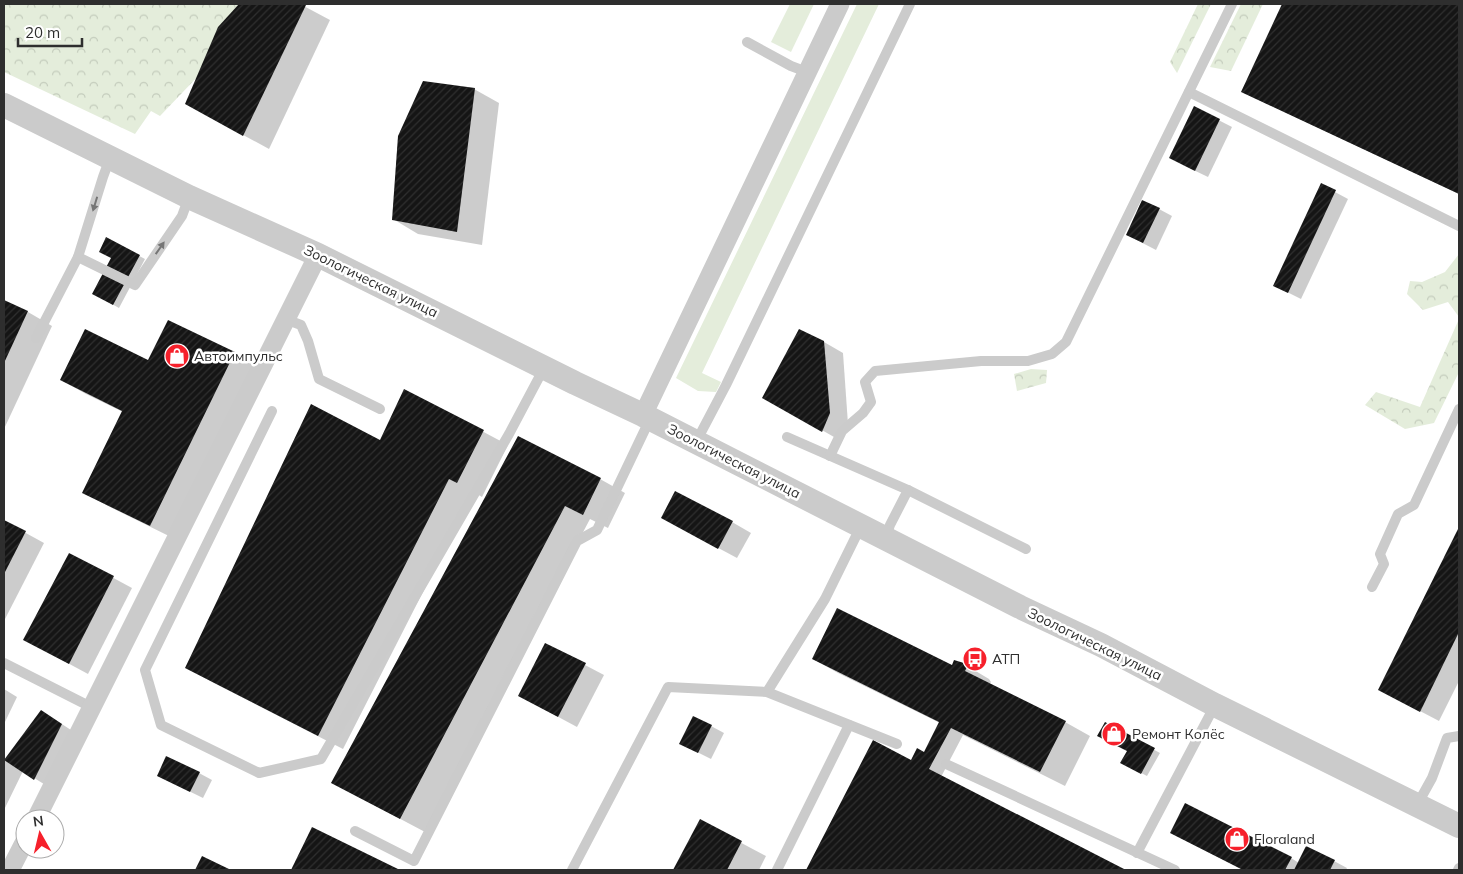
<svg xmlns="http://www.w3.org/2000/svg" width="1463" height="874" font-family="Mulish,sans-serif">
<defs>
<pattern id="forest-crowns" width="20" height="18" patternUnits="userSpaceOnUse" patternTransform="scale(1.25)"><rect width="20" height="18" fill="#e4eddb"/><path d="M2 6a3 3 0 1 1 6 0M12 15a3 3 0 1 1 6 0" fill="none" stroke="#c4ccbc"/></pattern>
<pattern id="building-hatch" width="6" height="6" patternUnits="userSpaceOnUse" patternTransform="scale(1.25)"><rect width="6" height="6" fill="#151515"/><path d="M-1 1l2-2M0 6l6-6M5 7l2-2" fill="none" stroke="#2f2f2f"/></pattern>
</defs>
<rect width="100%" height="100%" fill="#fff"/>
<g fill="#e4eddb">
<path d="M790,4H814L791,52L771,42Z"/>
<path d="M857,4H879L702,373L721,382L716,392L698,391L676,378Z"/>
</g>
<g fill="url(#forest-crowns)">
<path d="M4,4H267L160,116L151,111L135,134L4,72Z"/>
<path d="M1198,4H1211L1177,73L1170,62Z"/>
<path d="M1241,4H1263L1231,71L1210,67Z"/>
<path d="M1459,254V317L1448,302L1423,310L1407,294L1410,281L1422,282L1445,272Z"/>
<path d="M1459,319V372L1434,423L1405,429L1365,405L1376,392L1420,407Z"/>
<path d="M1031,369L1047,370L1046,383L1017,391L1014,374Z"/>
</g>
<g fill="#0003">
<path d="M241,4H300L330,20L269,149L212,118L219,28Z"/>
<path d="M1284,4H1459V194L1255,98L1243,91Z"/>
<path d="M474,89L499,103L482,245L418,234L393,219Z"/>
<path d="M1195,108L1232,127L1208,177L1183,165Z"/>
<path d="M1322,185L1348,199L1301,299L1275,286Z"/>
<path d="M1159,209L1172,216L1156,250L1127,235Z"/>
<path d="M107,239L145,259L119,308L94,294L113,258Z"/>
<path d="M4,301L28,312L52,326L4,429Z"/>
<path d="M169,321L234,353L259,367L175,539L108,506L83,492L123,412L86,394L61,380L149,362Z"/>
<path d="M824,342L843,353L848,424L841,441L764,397Z"/>
<path d="M405,390L508,445L482,497L474,492L343,749L212,682L187,668L381,442Z"/>
<path d="M519,437L600,479L625,493L608,528L590,519L425,832L357,796Z"/>
<path d="M4,521L44,543L4,621Z"/>
<path d="M732,522L751,533L737,558L681,528Z"/>
<path d="M1459,530V681L1439,721L1380,690Z"/>
<path d="M69,554L132,588L88,674L25,640Z"/>
<path d="M813,659L952,666L964,664L989,679L991,682L989,685L1065,722L1090,736L1065,786L963,735L941,777L1124,870H808L874,742L911,761L924,754L940,723L838,673Z"/>
<path d="M585,665L604,675L577,727L538,706Z"/>
<path d="M4,689L17,697L4,724Z"/>
<path d="M42,711L74,732L47,786L23,771L4,810V762Z"/>
<path d="M1105,723L1160,753L1147,776L1122,763L1128,751Z"/>
<path d="M711,726L724,733L711,759L681,744Z"/>
<path d="M199,773L212,780L203,798L158,776Z"/>
<path d="M700,821L766,856L759,870H674Z"/>
<path d="M312,829L397,870H292Z"/>
<path d="M1171,833L1291,858L1299,863L1334,861L1347,868L1346,870H1243Z"/>
</g>
<g fill="url(#building-hatch)">
<path d="M239,4H303L306,5L243,136L185,104L218,27Z"/>
<path d="M1282,4H1459V194L1241,92Z"/>
<path d="M423,81L475,88L457,232L392,220L398,136Z"/>
<path d="M1194,106L1220,119L1195,171L1169,158Z"/>
<path d="M1321,183L1336,190L1288,293L1273,286Z"/>
<path d="M1142,200L1160,208L1143,243L1126,235Z"/>
<path d="M106,237L140,255L113,305L92,294L111,258L99,252Z"/>
<path d="M4,300L28,311L4,363Z"/>
<path d="M168,320L235,352L150,526L82,493L122,411L60,380L85,329L148,360Z"/>
<path d="M799,329L824,341L830,413L822,432L762,398Z"/>
<path d="M404,389L484,430L457,483L449,479L318,736L185,668L311,404L380,440Z"/>
<path d="M518,436L601,478L583,515L565,506L400,819L331,783Z"/>
<path d="M675,491L733,521L718,549L661,518Z"/>
<path d="M4,520L26,531L4,574Z"/>
<path d="M1459,527V632L1420,712L1378,690Z"/>
<path d="M69,553L114,576L69,664L23,640Z"/>
<path d="M837,608L952,665L954,660L964,663L967,667L965,671L1066,721L1040,772L951,728L929,769L1126,870H806L873,740L911,760L917,748L924,752L939,722L812,659Z"/>
<path d="M545,643L586,663L558,717L518,696Z"/>
<path d="M41,710L62,724L34,780L4,760Z"/>
<path d="M693,716L712,725L698,753L679,744Z"/>
<path d="M1105,722L1155,748L1141,774L1120,763L1127,751L1097,736Z"/>
<path d="M166,756L200,772L190,792L157,776Z"/>
<path d="M1185,803L1292,857L1285,870H1243L1170,833Z"/>
<path d="M700,819L742,841L727,870H673Z"/>
<path d="M312,827L400,870H291Z"/>
<path d="M1306,846L1335,860L1330,870H1294Z"/>
<path d="M202,856L231,870H195Z"/>
</g>
<g fill="none" stroke-linecap="round" stroke-linejoin="round">
<g stroke="#cbcbcb" stroke-width="10">
<path d="M747,42L791,66L807,72"/>
<path d="M1189,92L1459,226"/>
<path d="M110,158L103,177L78,257L135,285L182,216L189,197"/>
<path d="M285,319L301,325L308,341L319,379L380,409"/>
<path d="M36,338L78,257"/>
<path d="M272,411L145,670L161,725L259,773L321,759L509,434L544,368"/>
<path d="M787,437L908,490L1026,549"/>
<path d="M696,442L726,385L910,4"/>
<path d="M830,456L842,431L863,413L871,402L865,382L875,371L981,361H1028L1052,354L1066,342L1232,4"/>
<path d="M885,539L890,525L908,490"/>
<path d="M1372,587L1384,564L1380,554L1398,514L1414,505L1459,409"/>
<path d="M4,663L91,707"/>
<path d="M767,692L825,599L861,526"/>
<path d="M946,764L1175,870"/>
<path d="M1417,805L1432,778L1447,738L1459,736"/>
<path d="M355,831L414,861L577,541L597,530L650,419"/>
<path d="M1137,853L1215,705"/>
<path d="M572,870L668,687L767,692L897,744"/>
<path d="M777,870L849,725"/>
<path d="M1458,870L1459,868"/>
</g>
<g stroke="#cbcbcb" stroke-width="19">
<path d="M643,415L840,4"/>
<path d="M36,819L318,255"/>
<path d="M10,870L25,841"/>
</g>
<path stroke="#cbcbcb" stroke-width="24" d="M4,105L189,197L318,255L575,383L643,415L1020,607L1101,645L1215,705L1459,826"/>
</g>
<defs><path id="oneway-solid" d="M-6-.8H1V-3.2L6.5 0L1 3.2V.8H-6Z" transform="scale(1.25)"/></defs>
<g fill="#757575">
<use href="#oneway-solid" transform="translate(95 204) rotate(107)"/>
<use href="#oneway-solid" transform="translate(160 248) rotate(-55)"/>
</g>
<defs>
<symbol id="shop-disc" viewBox="-11 -11 22 22"><circle r="9.5" fill="#f6202b" stroke="#fff"/><path d="M-5-2.5h2.3a2.7 3.5 0 0 1 5.4 0H5L5.5 6h-11ZM-1.5-2.5h3a1.5 2.3 0 0 0-3 0Z" fill="#fff"/></symbol>
<symbol id="bus-disc" viewBox="-11 -11 22 22"><circle r="9.5" fill="#f6202b" stroke="#fff"/><path d="M-5-6H5V4H4V6H2V4H-2V6H-4V4H-5ZM-3.5-4V0h7V-4ZM-3.5 1.2v1.5H-2V1.2ZM2 1.2v1.5H3.5V1.2Z" fill="#fff"/></symbol>
</defs>
<g fill-rule="evenodd">
<use href="#shop-disc" x="163" y="342" width="28" height="28"/>
<use href="#bus-disc" x="961" y="645" width="28" height="28"/>
<use href="#shop-disc" x="1100" y="720" width="28" height="28"/>
<use href="#shop-disc" x="1223" y="825" width="28" height="28"/>
</g>
<g text-anchor="middle" dominant-baseline="central" stroke-width="5" stroke-linejoin="round" paint-order="stroke">
<g font-size="14" fill="#2e2e2e" stroke="#fff">
<text transform="translate(371 281) rotate(26)">Зоологическая улица</text>
<text transform="translate(734 461) rotate(27)">Зоологическая улица</text>
<text transform="translate(1095 644) rotate(26)">Зоологическая улица</text>
</g>
<g font-size="14" fill="#2e2e2e" stroke="#fff" text-anchor="start">
<text x="194" y="356">Автоимпульс</text>
<text x="992" y="659">АТП</text>
<text x="1132" y="734">Ремонт Колёс</text>
<text x="1254" y="839">Floraland</text>
</g>
</g>
<rect width="1463" height="874" fill="none" stroke="#2e2e2e" stroke-width="10"/>
<g transform="translate(40 834) rotate(352)"><circle r="24" fill="#ffffff" stroke="#ababab"/>
<path d="M0-4L9 19L0 12L-9 19Z" fill="#f6202b"/>
<text y="-8" font-size="14" font-weight="bold" text-anchor="middle" fill="#2e2e2e">N</text>
</g>
<path d="M18 38v8h64v-8" fill="none" stroke="#2e2e2e" stroke-width="2.5"/>
<text x="25" y="38" font-size="15" fill="#2e2e2e" stroke="#ffffff" stroke-width="4" paint-order="stroke">20 m</text>
</svg>
